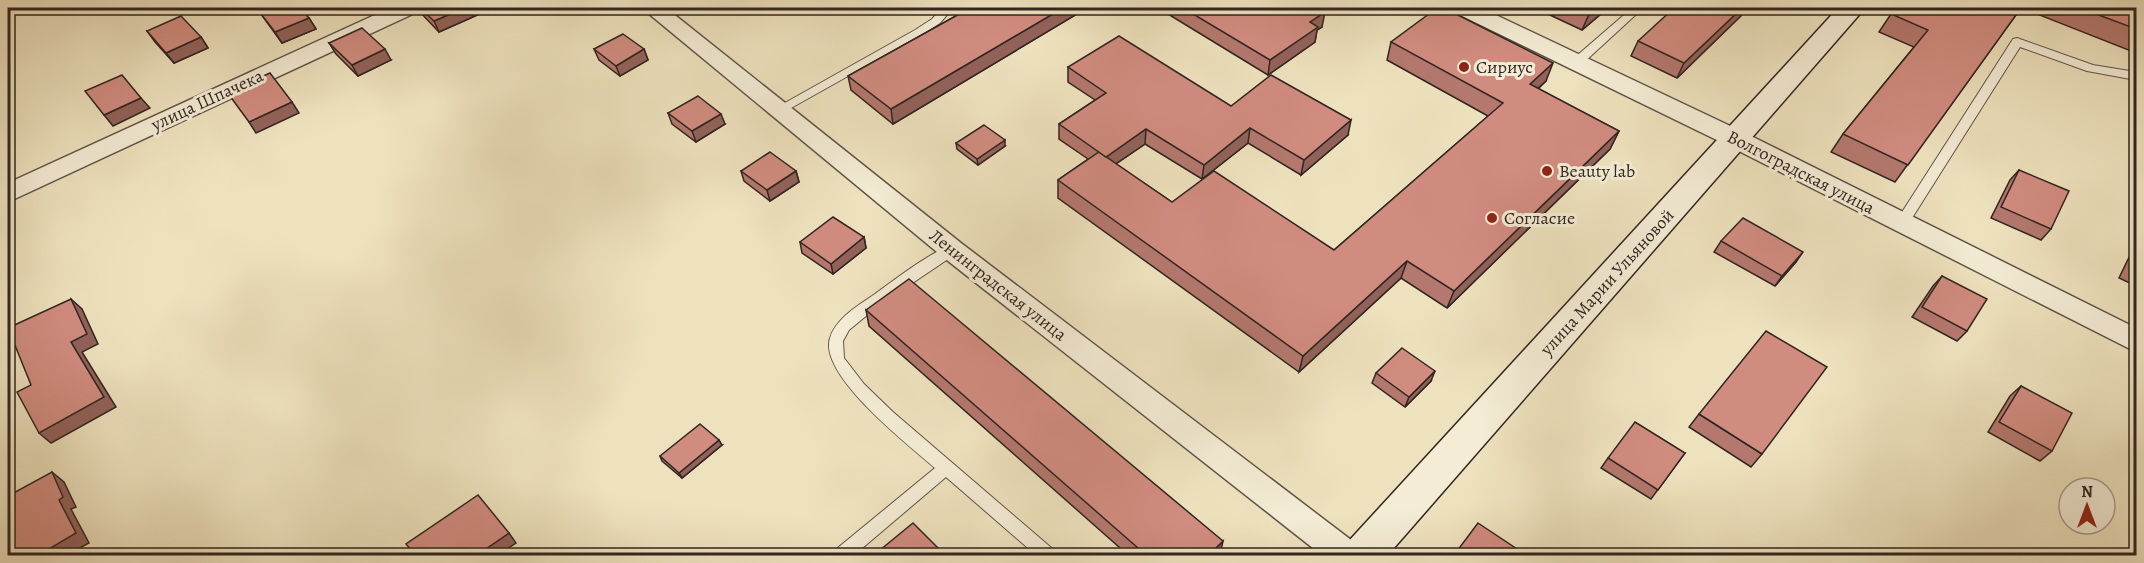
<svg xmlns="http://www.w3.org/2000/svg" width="2144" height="563" font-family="Alegreya,serif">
<rect width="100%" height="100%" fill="#eee2be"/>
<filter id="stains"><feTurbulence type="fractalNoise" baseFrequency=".00333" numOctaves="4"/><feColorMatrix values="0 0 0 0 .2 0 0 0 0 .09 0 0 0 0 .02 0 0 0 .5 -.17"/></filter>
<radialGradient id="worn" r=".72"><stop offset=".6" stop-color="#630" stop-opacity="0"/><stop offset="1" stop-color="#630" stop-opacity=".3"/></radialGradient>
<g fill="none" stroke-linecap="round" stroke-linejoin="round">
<defs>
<g id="lane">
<path d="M942,8H953L940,23L923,34L784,112L780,113L774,109L915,30L932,19Z"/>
<path d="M1632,8H1643L1581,65H1573V59Z"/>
<path d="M2017,38L2093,65L2136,72V80L2087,71L2020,47L1907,226H1897L1896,223L1897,220L2013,39Z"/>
<path d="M952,245L959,250L957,253L877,307L849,330L843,341L844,358L864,384L893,412L1055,551L1057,556H1037L946,477L853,556H832L834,551L935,468C909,445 818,375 830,338C836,318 859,305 875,294C893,281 932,251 952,245Z"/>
</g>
<g id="street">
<path d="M390,8H418L415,13L8,202V183Z"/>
<path d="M642,8H666L961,243L1359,546L1364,556H1323L943,257Z"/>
<path d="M1453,8H1481L1745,133L2136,328V352L1727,145L1456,13Z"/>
</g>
<path id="secondary" d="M1838,8H1865L1387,556H1341L1347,543Z"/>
</defs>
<use href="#lane" stroke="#605448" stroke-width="2"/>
<use href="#street" stroke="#605448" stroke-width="3"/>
<use href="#secondary" stroke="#312521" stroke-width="3"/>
<use href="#lane" fill="#f4ecd5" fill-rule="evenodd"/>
<use href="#street" fill="#f4ecd5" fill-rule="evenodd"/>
<use href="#secondary" fill="#f4ecd5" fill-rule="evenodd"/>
</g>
<g fill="#b4786e" stroke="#312521" stroke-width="1.5">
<path d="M417,8H493L439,32L419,11Z"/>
<path d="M970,8H1087L893,124L851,90L848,76Z"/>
<path d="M1169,8H1317L1322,27L1317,30L1315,42L1268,75L1168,14Z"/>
<path d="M1535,8H1608L1582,30Z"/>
<path d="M1749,8L1677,78L1631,56L1638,41Z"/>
<path d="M2021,8L1895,182L1831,152L1843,134L1914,47L1879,32L1891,14Z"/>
<path d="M2022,8H2136V53Z"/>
<path d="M258,10L309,18L316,29L282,43Z"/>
<path d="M147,31L201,37L208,48L174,63L155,42Z"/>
<path d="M1391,42L1546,81L1538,89L1619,131L1610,149L1447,308L1401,278L1299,372L1058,198V180L1088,159L1059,139V124L1095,100L1068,82V67L1231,106L1348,135L1301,175L1248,143L1202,179L1145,144L1116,164L1172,202L1334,250L1488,116L1387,60Z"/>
<path d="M329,43L391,60L358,76L336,54Z"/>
<path d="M594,49H644L648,60L620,76L599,60Z"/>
<path d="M668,113L725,124L696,142L672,124Z"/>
<path d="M956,143L1005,146L978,165L957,149Z"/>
<path d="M2019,170L2051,229L2041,240L1991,218L2010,180Z"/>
<path d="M741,171H796L799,182L770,201L744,181Z"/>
<path d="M864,237L866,248L833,274L802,253L800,242Z"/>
<path d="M1721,241L1796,262L1775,286L1714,252Z"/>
<path d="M2136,244V286L2119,278L2134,247Z"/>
<path d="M1942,276L1967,331L1957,341L1912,317L1933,286Z"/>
<path d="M866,310L1220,555H1128L869,326Z"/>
<path d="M1376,373L1431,381L1405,407L1372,383Z"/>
<path d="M2021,386L2052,451L2040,461L1988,432L2010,396Z"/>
<path d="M1699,414L1762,454L1751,467L1689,427Z"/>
<path d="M2136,443V456L2132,453Z"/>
<path d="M722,445L682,478L662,461L660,456Z"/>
<path d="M1685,453L1651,499L1601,468L1608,458Z"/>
</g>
<g fill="#92625a" stroke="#312521" stroke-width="1.5">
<path d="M464,8H493L439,32L434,21Z"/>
<path d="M1063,8H1087L893,124L891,109Z"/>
<path d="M1593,8H1608L1582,30L1591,10Z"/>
<path d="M1742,8H1749L1677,78L1684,63Z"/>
<path d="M1325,12L1322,27L1317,30L1315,42L1268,75L1270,60L1310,22Z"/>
<path d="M309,18L316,29L282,43L275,32Z"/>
<path d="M201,37L208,48L174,63L166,53Z"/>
<path d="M385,49L391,60L358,76L352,65Z"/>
<path d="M644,49L648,60L620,76L616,66Z"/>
<path d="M1553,63L1546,81L1523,102L1530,84Z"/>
<path d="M141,98L150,108L113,126L104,115Z"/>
<path d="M292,102L299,113L256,133L249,122Z"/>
<path d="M721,114L725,124L696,142L692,131Z"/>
<path d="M1351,120L1348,135L1301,175L1304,160Z"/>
<path d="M1250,128L1248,143L1202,179L1204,165Z"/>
<path d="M1146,129L1145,144L1105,171L1106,157Z"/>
<path d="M1619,131L1610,149L1447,308L1454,291Z"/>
<path d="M1005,140V146L978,165L977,159Z"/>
<path d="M796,171L799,182L770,201L767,190Z"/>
<path d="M864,237L866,248L833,274L831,264Z"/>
<path d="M1803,252L1796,262L1775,286L1782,276Z"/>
<path d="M1407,261L1401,278L1299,372L1303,356Z"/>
<path d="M71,299L82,309L98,344L82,352L116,407L51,443L39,433L71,342Z"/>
<path d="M1435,371L1431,381L1405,407L1409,397Z"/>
<path d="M719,440L722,445L682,478L679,473Z"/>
<path d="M52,472L64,482L76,507L71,509L89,543L67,555H39Z"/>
<path d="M509,533L516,543L498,555H477Z"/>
<path d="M1223,541L1220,555H1209Z"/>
</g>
<g fill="#d18c80" stroke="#312521" stroke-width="1.5">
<path d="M265,8H300L309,18L275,32L258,10Z"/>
<path d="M420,8H464L434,21Z"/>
<path d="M970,8H1063L891,109L848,76Z"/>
<path d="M1183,8H1317L1325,12L1310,22L1318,27L1270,60Z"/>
<path d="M1437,8H1444L1553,63L1530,84L1619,131L1454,291L1407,261L1303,356L1058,180L1099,152L1172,202L1214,171L1334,250L1503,103L1391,42Z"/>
<path d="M1674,8H1742L1684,63L1638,41Z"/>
<path d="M1896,8H2021L1908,165L1843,134L1928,30L1891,14Z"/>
<path d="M2080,8H2136V29Z"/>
<path d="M181,16L201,37L166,53L147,31Z"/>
<path d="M362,28L385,49L352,65L329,43Z"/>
<path d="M623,34L644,49L616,66L594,49Z"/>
<path d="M1119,36L1231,106L1271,75L1351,120L1304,160L1250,128L1204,165L1146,129L1106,157L1059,124L1106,93L1068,67Z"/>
<path d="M270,73L292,102L249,122L227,92Z"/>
<path d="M122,75L141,98L104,115L85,91Z"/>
<path d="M698,96L721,114L692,131L668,113Z"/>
<path d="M984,125L1005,140L977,159L956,143Z"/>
<path d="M770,152L796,171L767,190L741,171Z"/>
<path d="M2019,170L2069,191L2051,229L2001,207Z"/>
<path d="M833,217L864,237L831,264L800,242Z"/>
<path d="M1743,218L1803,252L1782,276L1721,241Z"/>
<path d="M2136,254V270L2130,267Z"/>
<path d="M1942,276L1987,299L1967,331L1922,307Z"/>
<path d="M909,279L1223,541L1209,555H1146L866,310Z"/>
<path d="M71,299L87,334L71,342L104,397L39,433L17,392L31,385L8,328Z"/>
<path d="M1766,331L1827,367L1762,454L1699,414Z"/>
<path d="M1402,348L1435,371L1409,397L1376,373Z"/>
<path d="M2021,386L2072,413L2052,451L1999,422Z"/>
<path d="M1635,422L1685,453L1658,490L1608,458Z"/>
<path d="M700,424L719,440L679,473L660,456Z"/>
<path d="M52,472L63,497L59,500L76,533L39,555H12L8,547V541L10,539L8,534V496Z"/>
<path d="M478,495L509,533L477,555H415L406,544Z"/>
<path d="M913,523L945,555H874Z"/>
<path d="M1478,523L1526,555H1454Z"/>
</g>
<g fill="#8f2418" stroke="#f4ecd5" stroke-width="2">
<circle cx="1464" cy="67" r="6"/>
<circle cx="1547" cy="171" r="6"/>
<circle cx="1492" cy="218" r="6"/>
</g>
<g text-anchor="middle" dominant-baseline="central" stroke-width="6" stroke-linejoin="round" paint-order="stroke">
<g font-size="18" fill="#312521" stroke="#f4ecd5" text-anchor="start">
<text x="1476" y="67">Сириус</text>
<text x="1559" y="171">Beauty lab</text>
<text x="1504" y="218">Согласие</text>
</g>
<g font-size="18" fill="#312521" stroke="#f4ecd5">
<text transform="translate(207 100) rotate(-25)">улица Шпачека</text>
<text transform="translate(1801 172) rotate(27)">Волгоградская улица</text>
<text transform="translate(1607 282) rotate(-48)">улица Марии Ульяновой</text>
<text transform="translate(998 285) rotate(38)">Ленинградская улица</text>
</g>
</g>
<rect width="2144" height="563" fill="none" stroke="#eee2be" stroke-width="30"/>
<rect x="9" y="9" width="2126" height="545" fill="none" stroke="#312521" stroke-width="3"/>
<rect x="15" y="15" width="2114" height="533" fill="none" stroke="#312521" stroke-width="1.5"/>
<g transform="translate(2087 506)"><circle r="28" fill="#f4ecd5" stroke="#a69c8d" stroke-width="1.5"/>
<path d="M0-4.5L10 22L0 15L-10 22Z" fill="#8f2418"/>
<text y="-9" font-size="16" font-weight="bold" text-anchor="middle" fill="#312521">N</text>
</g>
<rect width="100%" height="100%" filter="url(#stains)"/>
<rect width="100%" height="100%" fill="url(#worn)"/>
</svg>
